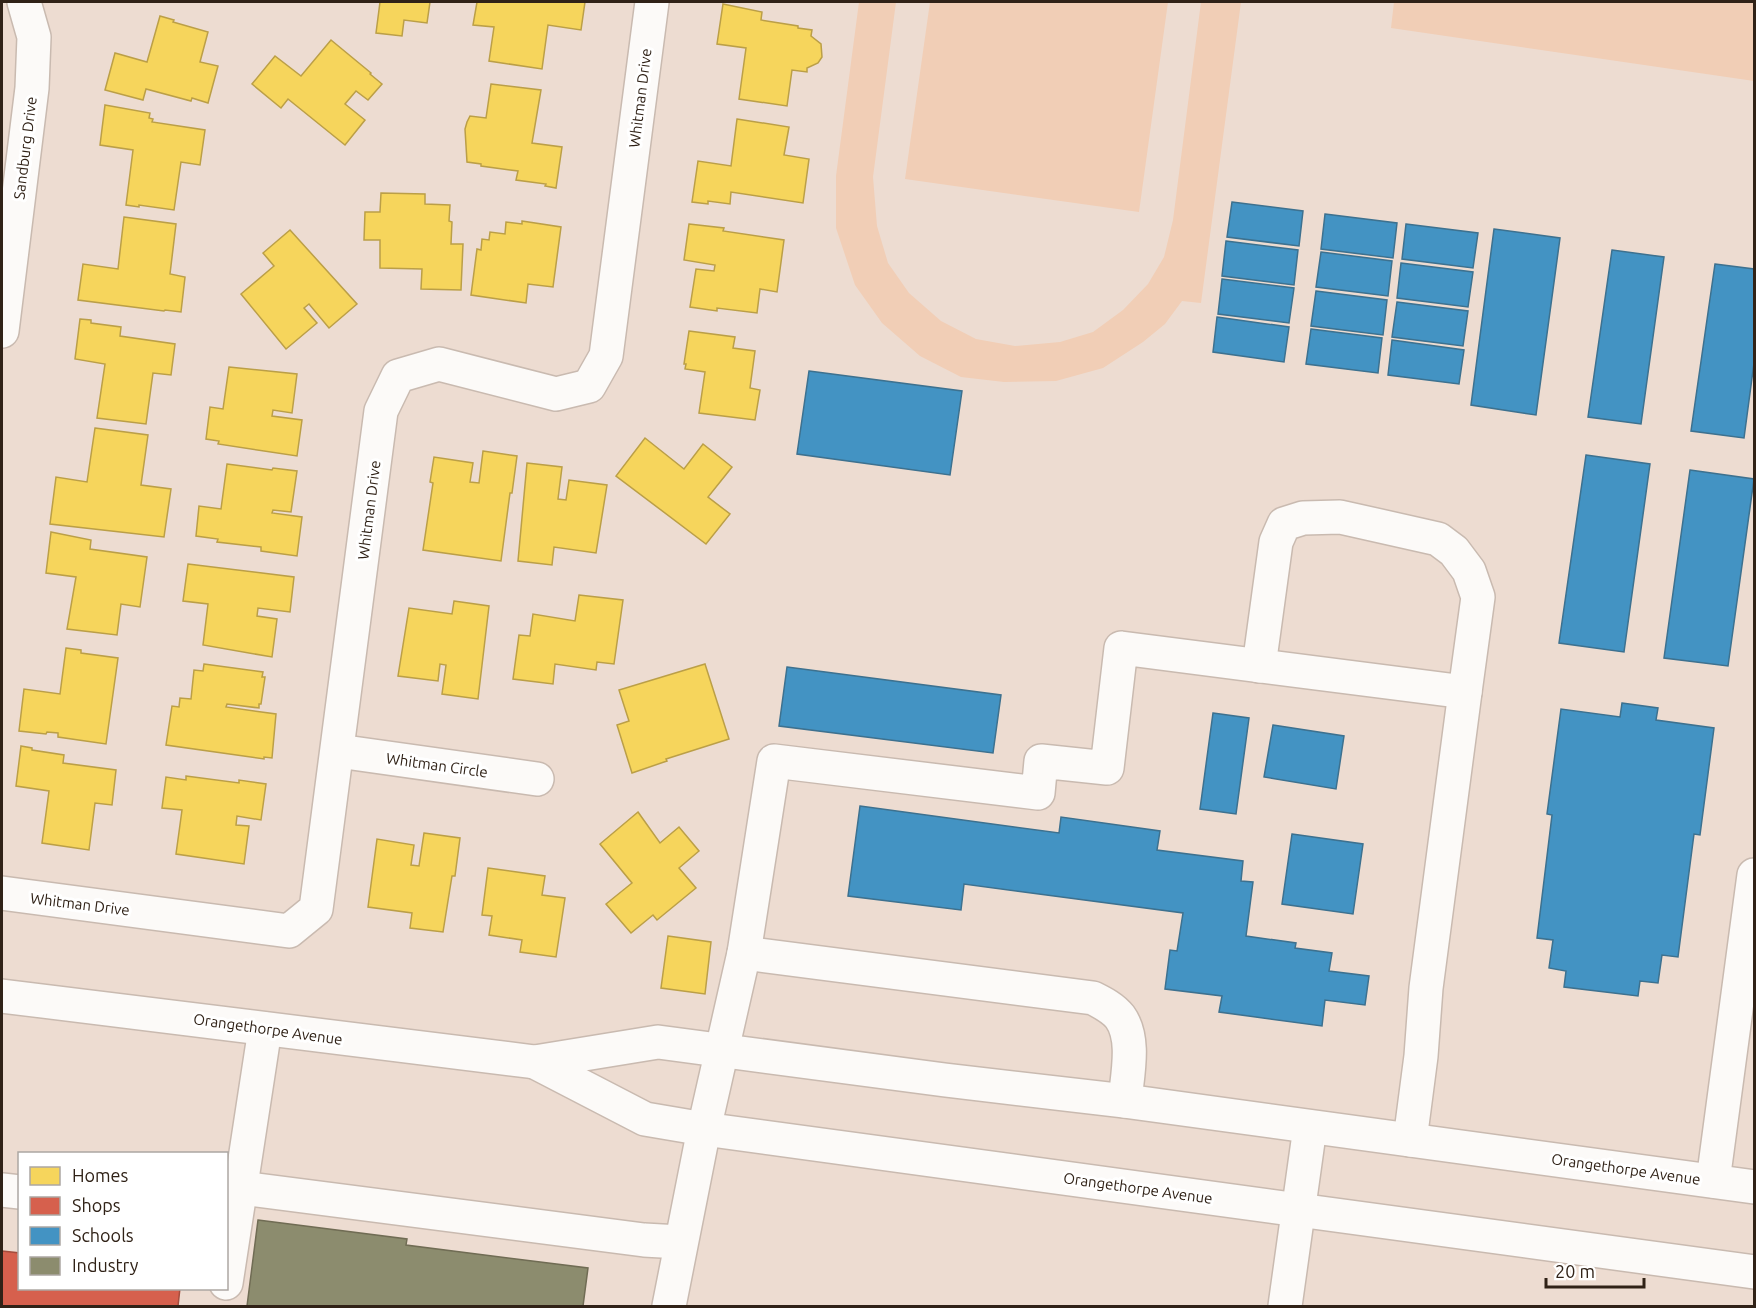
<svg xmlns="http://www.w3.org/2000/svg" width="1756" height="1308" font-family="Ubuntu,sans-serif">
<rect width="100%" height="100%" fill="#eddcd1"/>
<g fill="#f1ceb6">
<path d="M859,2H896L873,177L877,226L888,263L909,293L941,321L976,339L1015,346L1060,342L1093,332L1123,310L1148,284L1164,257L1173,220L1201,2H1241L1201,303L1182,301L1165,324L1143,342L1103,368L1056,381L1004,382L961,377L920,356L882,323L855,285L836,228V176Z"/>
<path d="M930,2H1168L1139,212L905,179Z"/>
<path d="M1394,2H1754V81L1391,28Z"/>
</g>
<g fill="#f6d55c" stroke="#bb9f47" stroke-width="1.5">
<path d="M380,2H430L427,23L404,20L402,36L376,33Z"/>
<path d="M477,2H585L581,30L548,25L542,69L489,61L494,27L473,25Z"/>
<path d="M723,4L762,12L761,20L798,26V28L812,30L811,36L821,44L822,57L818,63L807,68V72L792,70L787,106L739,99L746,48L717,44Z"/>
<path d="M160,16L174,20L173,22L208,32L200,62L218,66L208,103L192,98L191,101L146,89L143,100L105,90L115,53L147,62Z"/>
<path d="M331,40L371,73L370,74L382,84L368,100L356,91L345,104L365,120L345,145L288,99L281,108L252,84L275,56L301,76Z"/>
<path d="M491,84L541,90L532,143L562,147L556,188L545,186L546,184L516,180L518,171L481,166V164L467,162L465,129L467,122L470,116L486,118Z"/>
<path d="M105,105L150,113L149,118L153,119L152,122L205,130L200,165L181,162L174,210L139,205V207L126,205L133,150L100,145Z"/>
<path d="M737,119L789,127L784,155L809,159L803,203L731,192L730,204L708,201V204L692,202L698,161L731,166Z"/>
<path d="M381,193L425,194V204L450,205L449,221L452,222L451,244H463L461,290L421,289L422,269L380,268V240H364L365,212H380Z"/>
<path d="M124,217L176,224L170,274L185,277L181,312L165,310L164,311L78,300L83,264L118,269Z"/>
<path d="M522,221L561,227L553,287L528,284L526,303L471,295L477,249L481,250L482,239L489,240L490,232L505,234L506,222L522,224Z"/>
<path d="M689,224L724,228L723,231L784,240L777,292L760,289L757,313L717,308V311L690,307L696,269L714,271L715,265L684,260Z"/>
<path d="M290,230L357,304L329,328L309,304L304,308L317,323L286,349L241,294L274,266L263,253Z"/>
<path d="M80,319L91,320V323L121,327L120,336L175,344L171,375L153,373L146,424L97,418L105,364L75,359Z"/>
<path d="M689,331L735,337L733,348L755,351L750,388L760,390L755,420L699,413L705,372L685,369L686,364H684Z"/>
<path d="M229,367L297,374L292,413L273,410L272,416L302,420L297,456L218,444L219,441L206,439L210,407L223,409Z"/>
<path d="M95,428L148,435L141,485L171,489L164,537L50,524L56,477L87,482Z"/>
<path d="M645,438L684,469L703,444L732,467L708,497L730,514L706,544L616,476Z"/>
<path d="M483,451L517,456L512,493H510L501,561L423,550L433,483L430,482L434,457L473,463L470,482L479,483Z"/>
<path d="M527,463L562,467L558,499L566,500L569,480L607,485L596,553L554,547L552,565L518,561Z"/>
<path d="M227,464L272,470L273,468L297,471L291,512L273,510L272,513L302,517L297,556L261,551V547L217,542L218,539L196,536L199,506L221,509Z"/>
<path d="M51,532L91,540L90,549L147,557L140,607L121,604L117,635L67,629L76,577L46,573Z"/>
<path d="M188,564L294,577L290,612L258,608L257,616L277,619L272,657L203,645L208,604L183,601Z"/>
<path d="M579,595L623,600L614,664L597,662L596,670L555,664L553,684L513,679L519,635L530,636L533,614L575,621Z"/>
<path d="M454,601L489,606L478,699L442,694L446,665L440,664L438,681L398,676L409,608L452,614Z"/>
<path d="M66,648L81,650V653L118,658L106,744L58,737V733L47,732L46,734L19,731L24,689L60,694Z"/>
<path d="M204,664L263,672L262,677H265L261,704H259V708L227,704L226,707L276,714L272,758L264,757V759L166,745L172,706L179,707L180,698L191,699L194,670L203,671Z"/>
<path d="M705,664L729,739L666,759L667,761L632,773L617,725L629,721L619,690Z"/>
<path d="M21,746L32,748V750L64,755L63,763L116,770L112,805L95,803L89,850L42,843L49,791L16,786Z"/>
<path d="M186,776L239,783V780L266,784L261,820L237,816L236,825L249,826L244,864L176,854L182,810L162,808L166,777L186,780Z"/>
<path d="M638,812L660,843L679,827L699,851L679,868L696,888L657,920L653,915L631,933L606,904L632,883L600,844Z"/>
<path d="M424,833L460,838L455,876H452L443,932L410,928L412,913L368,907L377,839L414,845L411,865L419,866Z"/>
<path d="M488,868L545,876L542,895L565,898L556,957L520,952L522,940L489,935L492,916L482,915Z"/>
<path d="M668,936L711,942L705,994L661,988Z"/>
</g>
<path fill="#d6604d" stroke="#a44d3d" stroke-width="1.5" d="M2,1251L20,1253V1288H180L178,1306H2Z"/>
<g fill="#4393c3" stroke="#3d718f" stroke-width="1.5">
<path d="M1232,202L1303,211L1299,246L1227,237Z"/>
<path d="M1325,214L1397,223L1393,258L1321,249Z"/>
<path d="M1406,224L1478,233L1473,268L1402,259Z"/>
<path d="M1494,229L1560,238L1536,415L1471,405Z"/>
<path d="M1226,241L1298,250L1294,285L1222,276Z"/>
<path d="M1612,250L1664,257L1641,424L1588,417Z"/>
<path d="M1321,252L1392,261L1388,296L1316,287Z"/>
<path d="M1401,263L1473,272L1468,307L1397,298Z"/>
<path d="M1715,264L1754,269V363L1744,438L1691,431Z"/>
<path d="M1222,279L1294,288L1289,323L1218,314Z"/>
<path d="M1316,291L1387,300L1383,335L1311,326Z"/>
<path d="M1397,302L1468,311L1463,346L1392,337Z"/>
<path d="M1217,317L1289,327L1284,362L1213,352Z"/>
<path d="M1311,329L1382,338L1378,373L1306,364Z"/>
<path d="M1392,340L1464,350L1459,384L1388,375Z"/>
<path d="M809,371L962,391L950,475L797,454Z"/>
<path d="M1586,455L1650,464L1624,652L1559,643Z"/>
<path d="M1690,470L1754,479L1728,666L1664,658Z"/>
<path d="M787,667L1001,695L993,753L779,726Z"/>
<path d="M1622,703L1658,708L1656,720L1714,728L1700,835L1694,834L1678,957L1662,955L1658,983L1640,981L1638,996L1564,987L1566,971L1549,968L1553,940L1537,938L1552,815L1547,814L1561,709L1620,717Z"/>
<path d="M1213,713L1249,718L1236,814L1200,809Z"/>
<path d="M1273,725L1344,736L1336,789L1264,777Z"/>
<path d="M860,806L1059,833L1061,817L1160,831L1157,850L1243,861L1241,881L1253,882L1246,936L1296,943L1295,948L1332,953L1329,971L1369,976L1365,1005L1325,1000L1322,1026L1219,1012L1222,996L1165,989L1170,950L1177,951L1183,913L964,884L961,910L848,896Z"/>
<path d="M1292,834L1363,844L1353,914L1282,904Z"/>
</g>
<path fill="#8c8c6e" stroke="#706c54" stroke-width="1.5" d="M258,1220L407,1239L406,1245L588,1268L583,1306H247Z"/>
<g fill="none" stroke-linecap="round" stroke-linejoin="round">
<defs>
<g id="minor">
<path d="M2,331L32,88L34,37L24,2"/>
<path d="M1259,666L1276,542L1284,524L1303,518L1340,517L1438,539L1454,551L1469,571L1478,597L1465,692"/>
<path d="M338,751L537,779"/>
<path d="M2,893L289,931L316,909L381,411L398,376L439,364L556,394L589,386L606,356L652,2"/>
<path d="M744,953L1093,998C1103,1003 1113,1008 1120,1017C1136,1039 1127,1076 1125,1101"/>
<path d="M1713,1181L1754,875"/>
<path d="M241,1188L644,1240L680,1242"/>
<path d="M2,1190L20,1192"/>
<path d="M226,1283L265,1029"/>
<path d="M669,1306L704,1129L744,953L774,761L1038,793L1041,761L1107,768L1121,648L1465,692L1426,988L1421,1056L1410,1140"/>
<path d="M1285,1306L1310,1127"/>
</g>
<g id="major">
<path d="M2,996L535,1062L658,1042L945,1080L1125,1101L1754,1187"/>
<path d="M535,1062L645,1119L704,1129L1754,1272"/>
</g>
</defs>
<use href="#minor" stroke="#c9bab0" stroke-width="36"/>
<use href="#major" stroke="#c9bab0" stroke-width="36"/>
<use href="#minor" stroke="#fcfaf8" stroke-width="33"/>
<use href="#major" stroke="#fcfaf8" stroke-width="33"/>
</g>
<g text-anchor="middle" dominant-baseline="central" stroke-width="6" stroke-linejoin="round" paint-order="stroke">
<g font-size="15" fill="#302217" stroke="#fff">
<text transform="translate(640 98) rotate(-83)">Whitman Drive</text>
<text transform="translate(25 148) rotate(-83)">Sandburg Drive</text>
<text transform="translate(369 510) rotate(-83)">Whitman Drive</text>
<text transform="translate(437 765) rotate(8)">Whitman Circle</text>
<text transform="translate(80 904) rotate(7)">Whitman Drive</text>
<text transform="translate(268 1029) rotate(8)">Orangethorpe Avenue</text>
<text transform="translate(1626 1169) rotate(8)">Orangethorpe Avenue</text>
<text transform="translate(1138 1188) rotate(8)">Orangethorpe Avenue</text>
</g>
</g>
<rect width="1756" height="1308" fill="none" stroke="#302217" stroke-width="6"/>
<rect x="18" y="1152" width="210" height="138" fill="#ffffff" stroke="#aca7a2" stroke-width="1.5"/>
<rect x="30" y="1167" width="30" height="18" fill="#f6d55c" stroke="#aca7a2" stroke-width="1.5"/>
<text x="72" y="1182" font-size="18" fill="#302217">Homes</text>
<rect x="30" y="1197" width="30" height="18" fill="#d6604d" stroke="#aca7a2" stroke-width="1.5"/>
<text x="72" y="1212" font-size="18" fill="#302217">Shops</text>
<rect x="30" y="1227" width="30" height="18" fill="#4393c3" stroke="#aca7a2" stroke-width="1.5"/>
<text x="72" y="1242" font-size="18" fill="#302217">Schools</text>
<rect x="30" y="1257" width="30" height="18" fill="#8c8c6e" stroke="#aca7a2" stroke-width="1.5"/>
<text x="72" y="1272" font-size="18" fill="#302217">Industry</text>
<path d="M1546 1278v9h98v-9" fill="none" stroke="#302217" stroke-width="3"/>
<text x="1555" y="1278" font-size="18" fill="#302217" stroke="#ffffff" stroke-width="4.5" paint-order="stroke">20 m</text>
</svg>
